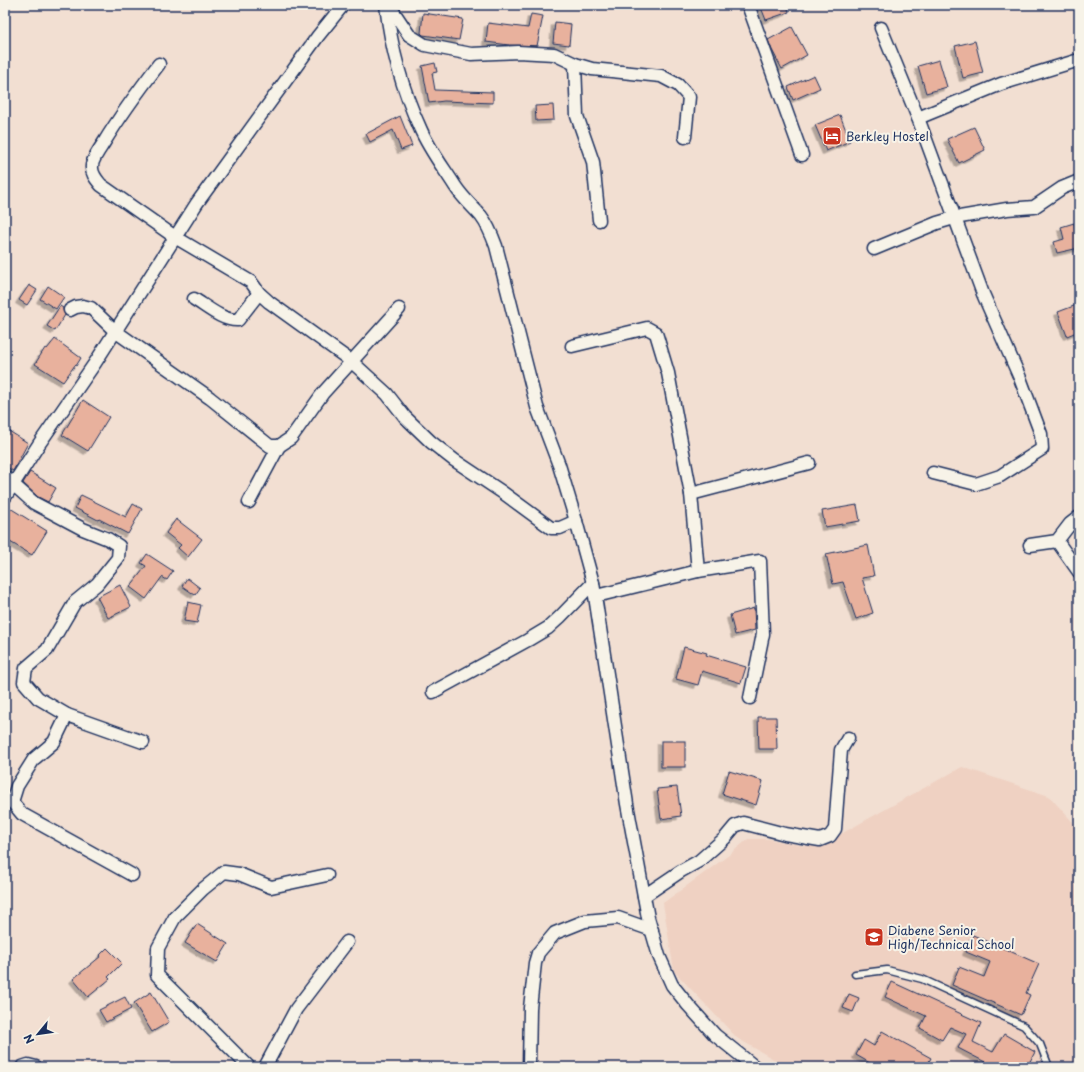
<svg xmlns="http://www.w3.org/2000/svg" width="1084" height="1072" font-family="'Playpen Sans',sans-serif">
<defs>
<filter id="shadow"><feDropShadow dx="-3.5" dy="3.5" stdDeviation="0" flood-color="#0004"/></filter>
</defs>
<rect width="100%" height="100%" fill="#f2dfd2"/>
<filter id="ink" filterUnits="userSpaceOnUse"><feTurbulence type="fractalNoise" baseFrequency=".025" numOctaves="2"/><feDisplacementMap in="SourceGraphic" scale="8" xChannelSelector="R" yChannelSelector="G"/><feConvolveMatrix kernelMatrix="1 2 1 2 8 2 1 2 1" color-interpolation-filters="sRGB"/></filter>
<g filter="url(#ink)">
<path fill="#efd1c2" d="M962,767L1049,796L1079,829V1067H787L737,1038L674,971L663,903L729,855L748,839H769L805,846L839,835Z"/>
<g fill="#e8b19d" stroke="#1b2f5e" filter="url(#shadow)">
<path d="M760,5H787L789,12L766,20Z"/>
<path d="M423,13L463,19L459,40L423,35L421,33Z"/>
<path d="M531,14L543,16L537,46L509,45L486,42L488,23L528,28Z"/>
<path d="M555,22L571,24L569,45L553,43Z"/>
<path d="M792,27L807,55L782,69L772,50L768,40Z"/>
<path d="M975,41L983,73L963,78L955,46Z"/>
<path d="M939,60L947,87L926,93L918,66Z"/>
<path d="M435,63L437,72L432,73L435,90L493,92V103L444,101L429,103L422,66Z"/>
<path d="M814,75L820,88L793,100L788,87Z"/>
<path d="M553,105L554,120L536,121L535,106Z"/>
<path d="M840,115L850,141L826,151L815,125Z"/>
<path d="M400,116L412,146L401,150L393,130L370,142L366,134Z"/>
<path d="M974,127L985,150L959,163L947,139Z"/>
<path d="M1074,223L1079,248L1057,253L1054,242L1064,239L1061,227Z"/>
<path d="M29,285L37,290L27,305L19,300Z"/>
<path d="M48,286L64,297L56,309L40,299Z"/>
<path d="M1079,304V331L1067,336L1058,312Z"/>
<path d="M60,306L63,308V310L65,315L55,331L47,326Z"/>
<path d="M55,339L81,358L76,366L75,365L63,382L35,364L45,348L47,349Z"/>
<path d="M83,400L109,417L88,451L62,435Z"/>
<path d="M9,431L28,443L13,471L5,466V439Z"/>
<path d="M30,472L56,488L48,502L38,497L23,483Z"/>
<path d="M81,495L126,517L133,504L142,509L128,534L99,519L98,520L75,508Z"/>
<path d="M857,505L860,521L825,527L822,511Z"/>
<path d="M10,508L47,531L32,555L5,539V517Z"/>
<path d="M176,519L202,539L188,557L178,548L181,545L166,533Z"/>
<path d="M868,545L874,576L862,578L873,613L856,619L843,582L833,584L826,554Z"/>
<path d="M147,554L173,571L167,580L162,577L146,599L130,587L146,566L141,563Z"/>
<path d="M187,578L200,588L195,595L182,586Z"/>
<path d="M120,585L131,607L108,618L97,597Z"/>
<path d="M188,602L201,605L197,623L184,621Z"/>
<path d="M754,608L755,630L735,635L730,615Z"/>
<path d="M684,647L707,653L706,655L746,667L741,683L702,671L698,685L676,679Z"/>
<path d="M758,717H776L777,749H759Z"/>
<rect x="661" y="741" width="24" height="26"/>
<path d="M729,771L763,781L756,805L722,794Z"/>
<path d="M677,787L681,816L661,819L657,789Z"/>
<path d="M197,924L228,944L217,962L185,943Z"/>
<path d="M973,935L1039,964L1026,993L1030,995L1021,1015L952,985L959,967L984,977L990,962L966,952Z"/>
<path d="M107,948L122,963L108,977L110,979L88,997L73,979L101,956L100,955Z"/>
<path d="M892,982L981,1023L973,1042L993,1052L1004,1034L1035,1052L1027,1067H983L985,1062L958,1048L966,1034L950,1027L942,1040L920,1028L926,1016L885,997Z"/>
<path d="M151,992L169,1022L152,1032L134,1003Z"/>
<path d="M849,994L859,998L853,1012L843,1008Z"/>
<path d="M125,997L131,1009L106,1022L99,1010Z"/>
<path d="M882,1031L931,1058L926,1067H877L856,1055L864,1040L874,1046Z"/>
</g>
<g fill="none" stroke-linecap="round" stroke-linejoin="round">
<defs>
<path id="lane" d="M855,974L887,970L922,979L1024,1026L1040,1044L1049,1067"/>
<g id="street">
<path d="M386,5C391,48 402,89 420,128C429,149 443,167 455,186C462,197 472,206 481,216C488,225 492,235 496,246L537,407L559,465L576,521L593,583L627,804L648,918L659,956L672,985L688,1005L715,1035L755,1067"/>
<path d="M389,5L409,35L425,45L471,54L518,52L554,54L575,64L592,69L661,76L678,85L689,97L685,137"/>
<path d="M748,5L802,155"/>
<path d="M881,28L918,118L983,294L1020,378L1041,434L1042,449L1000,476L976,484L933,473"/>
<path d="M159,64C139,90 120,116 103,144C99,150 92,160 92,166C91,174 97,180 101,185L175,237L251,282L259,293L269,302L351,361L387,394L405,417L431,442L454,460L502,492L551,528H560L576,521"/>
<path d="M575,64L577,116L593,162L599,220"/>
<path d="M918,118L1001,84L1079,60"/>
<path d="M874,249L937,223L954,218L1007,209L1034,207L1062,188L1079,181"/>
<path d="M194,299C207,307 223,321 238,320L259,293"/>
<path d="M70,310L76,307L83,306L91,308L115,331L210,398L270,446H279L291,438L323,393L399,309"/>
<path d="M572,346L647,328L656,333L668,373L691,494L698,571"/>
<path d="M5,477L34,503L83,529L108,539L119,546L118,558L97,584L75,602L47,650L26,668L24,682L38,698L67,715L143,742"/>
<path d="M691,494L809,463"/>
<path d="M5,497L39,444L95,363L197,203L318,36L343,5"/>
<path d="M249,502L279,446"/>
<path d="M1057,541L1079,572"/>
<path d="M1030,545L1057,541L1070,524L1079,517"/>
<path d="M596,596L698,571L760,561L763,634L750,698"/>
<path d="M433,692L528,640L548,628L560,617L593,583"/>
<path d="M67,715L54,742L34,759L17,786L12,802L22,814L132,875"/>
<path d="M644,896L681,871L699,861L725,838L735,826L743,823L785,834L820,840L830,836L835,829L841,750L848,738"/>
<path d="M22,1067L28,1065L36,1067"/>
<path d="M249,1067L157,975L158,948L175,917L203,889L224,872L239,874L271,887L327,875"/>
<path d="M265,1067L296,1009L347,942"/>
<path d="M529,1067L530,1008L535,963L538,953L555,933L585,921L618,918L652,930"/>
</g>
</defs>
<use href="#lane" stroke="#1b2f5e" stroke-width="9"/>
<use href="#street" stroke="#1b2f5e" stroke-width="15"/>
<use href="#lane" stroke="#f7f3e8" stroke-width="6"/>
<use href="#street" stroke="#f7f3e8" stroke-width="12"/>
</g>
</g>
<defs>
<symbol id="hotel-square" viewBox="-11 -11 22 22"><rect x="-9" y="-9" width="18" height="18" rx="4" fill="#c8321e" stroke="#f7f3e8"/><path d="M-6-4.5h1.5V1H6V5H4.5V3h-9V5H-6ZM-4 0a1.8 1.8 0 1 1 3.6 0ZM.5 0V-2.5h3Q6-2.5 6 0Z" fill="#fff"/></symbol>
<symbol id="school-square" viewBox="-11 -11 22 22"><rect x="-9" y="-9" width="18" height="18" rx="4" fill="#c8321e" stroke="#f7f3e8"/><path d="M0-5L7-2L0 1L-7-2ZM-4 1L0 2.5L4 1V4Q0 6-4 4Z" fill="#fff"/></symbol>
</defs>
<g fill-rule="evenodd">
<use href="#hotel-square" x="821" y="125" width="22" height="22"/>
<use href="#school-square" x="863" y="926" width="22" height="22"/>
</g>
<g text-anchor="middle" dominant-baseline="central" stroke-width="4" stroke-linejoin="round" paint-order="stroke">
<g font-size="12" fill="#1b2f5e" stroke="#f7f3e8" text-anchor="start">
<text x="846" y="136">Berkley Hostel</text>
<text x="888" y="930">Diabene Senior<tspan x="888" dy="14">High/Technical School</tspan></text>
</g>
</g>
<rect width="1084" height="1072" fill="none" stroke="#f7f3e8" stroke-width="20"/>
<rect x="10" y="10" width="1064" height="1052" fill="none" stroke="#1b2f5e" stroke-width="1.5" filter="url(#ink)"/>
<g transform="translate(38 1034) rotate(241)" stroke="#f7f3e8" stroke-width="3" paint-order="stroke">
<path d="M0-3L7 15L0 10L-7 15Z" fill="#1b2f5e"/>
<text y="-6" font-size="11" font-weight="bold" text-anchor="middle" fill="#1b2f5e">N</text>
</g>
</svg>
